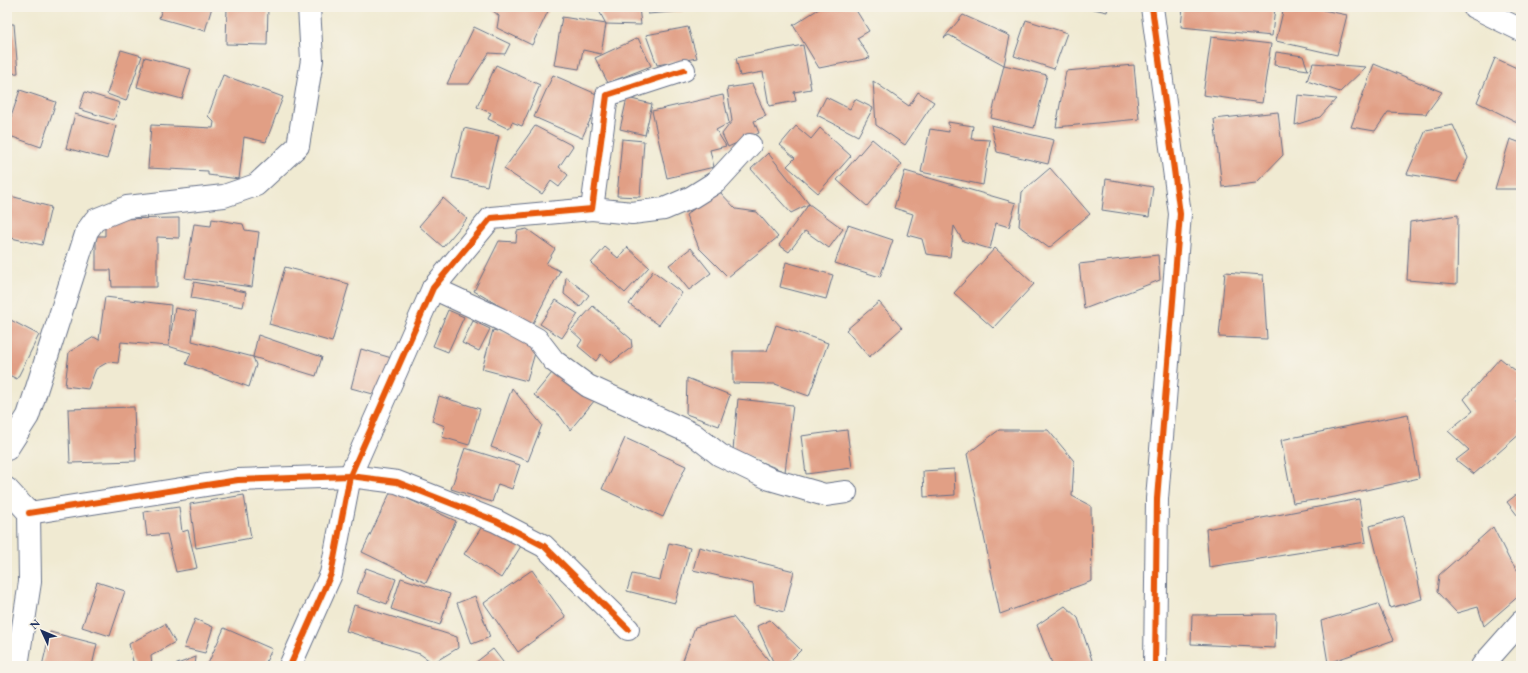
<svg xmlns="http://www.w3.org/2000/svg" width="1528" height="673" font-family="'EB Garamond',serif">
<rect width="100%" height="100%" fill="#f7f3e8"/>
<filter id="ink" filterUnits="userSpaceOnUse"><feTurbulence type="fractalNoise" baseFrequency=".025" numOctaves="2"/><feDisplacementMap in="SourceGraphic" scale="8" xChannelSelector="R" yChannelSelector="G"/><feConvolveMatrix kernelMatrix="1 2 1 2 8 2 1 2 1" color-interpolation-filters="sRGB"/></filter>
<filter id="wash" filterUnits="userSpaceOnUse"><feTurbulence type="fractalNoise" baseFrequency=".012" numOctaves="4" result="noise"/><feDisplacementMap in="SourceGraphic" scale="16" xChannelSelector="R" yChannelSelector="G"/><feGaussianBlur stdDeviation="0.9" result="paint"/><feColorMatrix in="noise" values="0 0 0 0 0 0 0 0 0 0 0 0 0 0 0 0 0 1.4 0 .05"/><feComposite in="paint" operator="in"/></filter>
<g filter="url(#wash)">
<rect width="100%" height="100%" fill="#f0ead2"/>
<g id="blocks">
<g fill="#e19f85">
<path d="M157,7H212L205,31L159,18L162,9Z"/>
<path d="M227,7H268L267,45L226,44Z"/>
<path d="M494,7H550L532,45L497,28L499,16L492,10Z"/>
<path d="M597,7H639L641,25L606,24Z"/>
<path d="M648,7H683L684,11L648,14Z"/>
<path d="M822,7H854L869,31L857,38L870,58L819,68L793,25Z"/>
<path d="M1085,7H1108L1107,12Z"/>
<path d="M1183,7H1275L1272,36L1181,27Z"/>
<path d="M1284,7H1324L1323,10L1347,15L1337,55L1276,41Z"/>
<path d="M963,15L1010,36L1004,65L949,35L944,38Z"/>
<path d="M562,17L606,24L601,54L583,50L579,69L554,65Z"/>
<path d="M1026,20L1067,33L1054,69L1014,56Z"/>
<path d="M7,24H14L18,73L7,74Z"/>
<path d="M474,27L510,44L505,54L489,53L469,84H447Z"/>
<path d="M688,27L697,58L657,65L646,35Z"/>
<path d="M1211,37L1271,44L1262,103L1203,95Z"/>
<path d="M638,38L651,66L608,83L595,58Z"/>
<path d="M803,45L811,89L794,92L796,101L769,106L763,72L740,76L736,58Z"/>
<path d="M121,50L142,56L126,101L107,94Z"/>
<path d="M1276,52L1303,56L1308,70L1274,65Z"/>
<path d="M145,57L191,69L182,99L137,87Z"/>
<path d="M1495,58L1521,70V124L1477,102Z"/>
<path d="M1313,63L1366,67L1340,92L1307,81Z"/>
<path d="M1374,64L1442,92L1426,114L1388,112L1375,131L1351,127Z"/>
<path d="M496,65L540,85L522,126L512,122L509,129L488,119L491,113L477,107Z"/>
<path d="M1004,65L1047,75L1034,128L991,118Z"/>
<path d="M1134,65L1139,119L1056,127L1066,71Z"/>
<path d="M223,75L283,97L266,142L244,137L239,179L208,175V171L148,168L151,125L213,128L214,122L208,116Z"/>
<path d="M553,75L601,96L582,138L534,117Z"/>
<path d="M873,81L909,106L918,92L934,102L905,145L876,125Z"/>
<path d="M752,84L766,116L754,121L759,133L728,147L722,134L732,121L727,88Z"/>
<path d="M20,90L56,102L41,147L7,135V129Z"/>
<path d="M85,92L120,103L114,120L79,109Z"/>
<path d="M723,95L729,123L716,130L726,146L710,150L714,167L667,178L652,111Z"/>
<path d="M1298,95L1336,99L1320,117L1295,125Z"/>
<path d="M826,97L850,109L855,99L873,108L858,136L817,115Z"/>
<path d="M627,98L652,104L645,135L620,129Z"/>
<path d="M1278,112L1283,155L1256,183L1222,187L1214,119Z"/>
<path d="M75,114L116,126L107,159L66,148Z"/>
<path d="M948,122L973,126L971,139L990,140L983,185L921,172L930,129L949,132Z"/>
<path d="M991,125L1054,140L1048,164L997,152Z"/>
<path d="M1453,125L1468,158L1457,182L1407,174L1426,130Z"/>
<path d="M535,126L573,146L559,167L568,175L559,187L551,181L542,194L504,169Z"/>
<path d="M796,126L811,139L820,128L851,156L818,193L787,166L795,158L780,145Z"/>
<path d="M464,128L499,136L487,186L452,178Z"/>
<path d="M622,139L644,141L640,197L617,196Z"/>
<path d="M872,139L902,164L867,206L837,180Z"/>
<path d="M1510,139L1521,143V189H1495Z"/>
<path d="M768,153L809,204L843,229L829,248L805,231L789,252L779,245L809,204L791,213L751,169Z"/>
<path d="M1050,168L1090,214L1049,248L1019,226L1022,192Z"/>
<path d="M905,171L1016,203L1009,227L996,223L990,249L963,241L954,226L950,257L926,254L922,239L907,235L913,214L894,208Z"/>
<path d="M1106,179L1153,187L1149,217L1102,210Z"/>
<path d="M718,190L736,209L757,212L778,237L728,277L699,248L686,215Z"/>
<path d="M7,195L51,207L42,245L7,237L9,215L7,214Z"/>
<path d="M443,198L467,219L443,247L419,226Z"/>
<path d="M1458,215L1457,284L1407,280L1410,222Z"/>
<path d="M179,218V238L157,237V287H112L111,270H96V236H105V219Z"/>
<path d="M212,219L243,224L245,230L259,232L252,287L185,278L194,224L211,226Z"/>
<path d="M848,225L893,240L880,277L835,263Z"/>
<path d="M527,229L555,249L546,264L560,271L532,325L474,291L499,241L516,242L517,231Z"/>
<path d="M605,247L618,258L627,247L649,267L625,293L591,263Z"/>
<path d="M691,248L711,273L689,290L669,265Z"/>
<path d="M995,248L1034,284L993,328L954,293Z"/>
<path d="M1158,255L1160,280L1084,309L1079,264Z"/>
<path d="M786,262L833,275L826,299L780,287Z"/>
<path d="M285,267L349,284L332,342L269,324Z"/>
<path d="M653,271L682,293L659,325L629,304Z"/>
<path d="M1225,272L1263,275L1267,339L1219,337Z"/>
<path d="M566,277L589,295L580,307L564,294Z"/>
<path d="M194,282L246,292L243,307L191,298Z"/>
<path d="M105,297L171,305L169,345L175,308L196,312L192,341L253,357L258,335L322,357L316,376L253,357L256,365L249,387L186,364L191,353L168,346L121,342L118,363L108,362L96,369L88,389L65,386L69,352L94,337L99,340Z"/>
<path d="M556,300L578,314L562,338L540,324Z"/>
<path d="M879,302L902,328L869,357L846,330Z"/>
<path d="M593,306L631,339L632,347L611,363L601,354L596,361L578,346L582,340L571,330Z"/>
<path d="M448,310L464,317L448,352L433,346Z"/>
<path d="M7,318L39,335L17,379L7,374Z"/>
<path d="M473,321L490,329L479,351L462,343Z"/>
<path d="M776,325L828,343L809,396L775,384L733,383V351H767Z"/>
<path d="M493,330L538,342L527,381L482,369Z"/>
<path d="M361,349L395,359L384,397L351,388Z"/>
<path d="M1500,358L1521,375V396L1516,402L1521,406V433L1474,474L1456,460L1469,450L1448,431L1473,411L1464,399Z"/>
<path d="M556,368L595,400L570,430L560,416L534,395Z"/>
<path d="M687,378L730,395L719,426L686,414Z"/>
<path d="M512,388L542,425L528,461L491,447Z"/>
<path d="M439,396L480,409L469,445L442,437L445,426L432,421Z"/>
<path d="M738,399L793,405L785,472L733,450Z"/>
<path d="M134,407L136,461L70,463L68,409Z"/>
<path d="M1408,414L1419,478L1335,497L1293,503L1281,440Z"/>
<path d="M847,430L852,468L806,474L801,436Z"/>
<path d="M999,430H1048L1074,461L1072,496L1091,506L1092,581L1000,614L967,454Z"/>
<path d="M625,438L686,466L663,517L602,489Z"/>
<path d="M465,448L520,465L512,489L498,484L492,502L451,489Z"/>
<path d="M954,469L955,495L924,497L923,471Z"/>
<path d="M391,491L456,521L426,583L362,552Z"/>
<path d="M1521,491V520L1507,502Z"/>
<path d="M244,495L251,538L196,548L190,504Z"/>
<path d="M1359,499L1366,542L1209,567L1206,529Z"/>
<path d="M179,507L182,532L188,530L197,568L176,572L167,534L147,536L144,512Z"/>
<path d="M1404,516L1422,599L1390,608L1370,526Z"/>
<path d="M485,522L521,546L501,578L464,554Z"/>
<path d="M1493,527L1509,559L1521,575V594L1484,626L1478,607L1457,613L1437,592L1439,575Z"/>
<path d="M669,543L690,548L675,603L627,591L632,574L660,580Z"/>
<path d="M699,547L794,571L784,612L755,605L753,584L693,570Z"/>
<path d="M366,568L396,579L387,604L357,593Z"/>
<path d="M532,570L566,617L518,652L484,603Z"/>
<path d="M401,578L450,594L440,625L391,609Z"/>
<path d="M97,582L125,591L110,636L82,627Z"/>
<path d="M475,596L490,637L472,644L457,603Z"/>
<path d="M1378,604L1394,640L1328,663L1321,621Z"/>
<path d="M354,605L457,637L458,648L433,663L420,654L346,631Z"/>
<path d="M1065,606L1078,618L1094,666H1053L1037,625Z"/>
<path d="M1276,614L1275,648L1191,644L1192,615Z"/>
<path d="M733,617L771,663L768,666H681L695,627Z"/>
<path d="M195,619L213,627L205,653L184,648Z"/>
<path d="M770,620L801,650L785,666H775L757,626Z"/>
<path d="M165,624L175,642L151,656L152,666H134L129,644Z"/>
<path d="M224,628L272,649L264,666H207Z"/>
<path d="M50,632L97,644L92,666H42Z"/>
<path d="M493,649L506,666H471Z"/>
<path d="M196,657L195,666H172Z"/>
</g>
</g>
</g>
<g filter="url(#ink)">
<use href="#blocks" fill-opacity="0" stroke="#667087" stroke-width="1"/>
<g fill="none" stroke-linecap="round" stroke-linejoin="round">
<defs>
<g id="street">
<path d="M1152,7L1180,214L1157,499L1155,666"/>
<path d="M1474,7L1521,30"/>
<path d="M592,209L632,213L664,209L692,197L716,182L750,145"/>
<path d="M433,288L500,319L537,339L554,361L588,386L693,434L720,455L770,479L825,495L846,492"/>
<path d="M7,449L28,416L87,231L95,220L127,207L224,196L256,185L298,146L312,60L309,7"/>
<path d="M7,489L29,513L30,582L17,666"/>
<path d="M29,513L238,480L350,476L397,482L496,521L544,546L628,629"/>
<path d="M290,666L331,574L350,476L433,288L491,218L592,209L607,95L684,70"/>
<path d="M1482,666L1521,622"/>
</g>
</defs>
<use href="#street" stroke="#667087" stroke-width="24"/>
<use href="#street" stroke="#fff" stroke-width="22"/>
<defs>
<g id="cycleway">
<path d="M1152,7L1180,214L1157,499L1155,666"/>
<path d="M29,513L238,480L350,476L397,482L496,521L544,546L628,629"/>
<path d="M290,666L331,574L350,476L433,288L491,218L592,209L607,95L684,70"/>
</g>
</defs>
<use href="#cycleway" stroke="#f7f3e8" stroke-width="8"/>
<use href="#cycleway" stroke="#e8590c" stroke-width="6"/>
</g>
</g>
<rect width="1528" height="673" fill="none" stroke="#f7f3e8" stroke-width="24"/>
<g transform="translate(42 631) rotate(314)" stroke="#f7f3e8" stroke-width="3" paint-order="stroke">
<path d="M0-3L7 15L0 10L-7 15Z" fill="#1b2f5e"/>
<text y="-6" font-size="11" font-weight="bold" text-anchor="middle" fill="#1b2f5e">N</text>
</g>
</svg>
